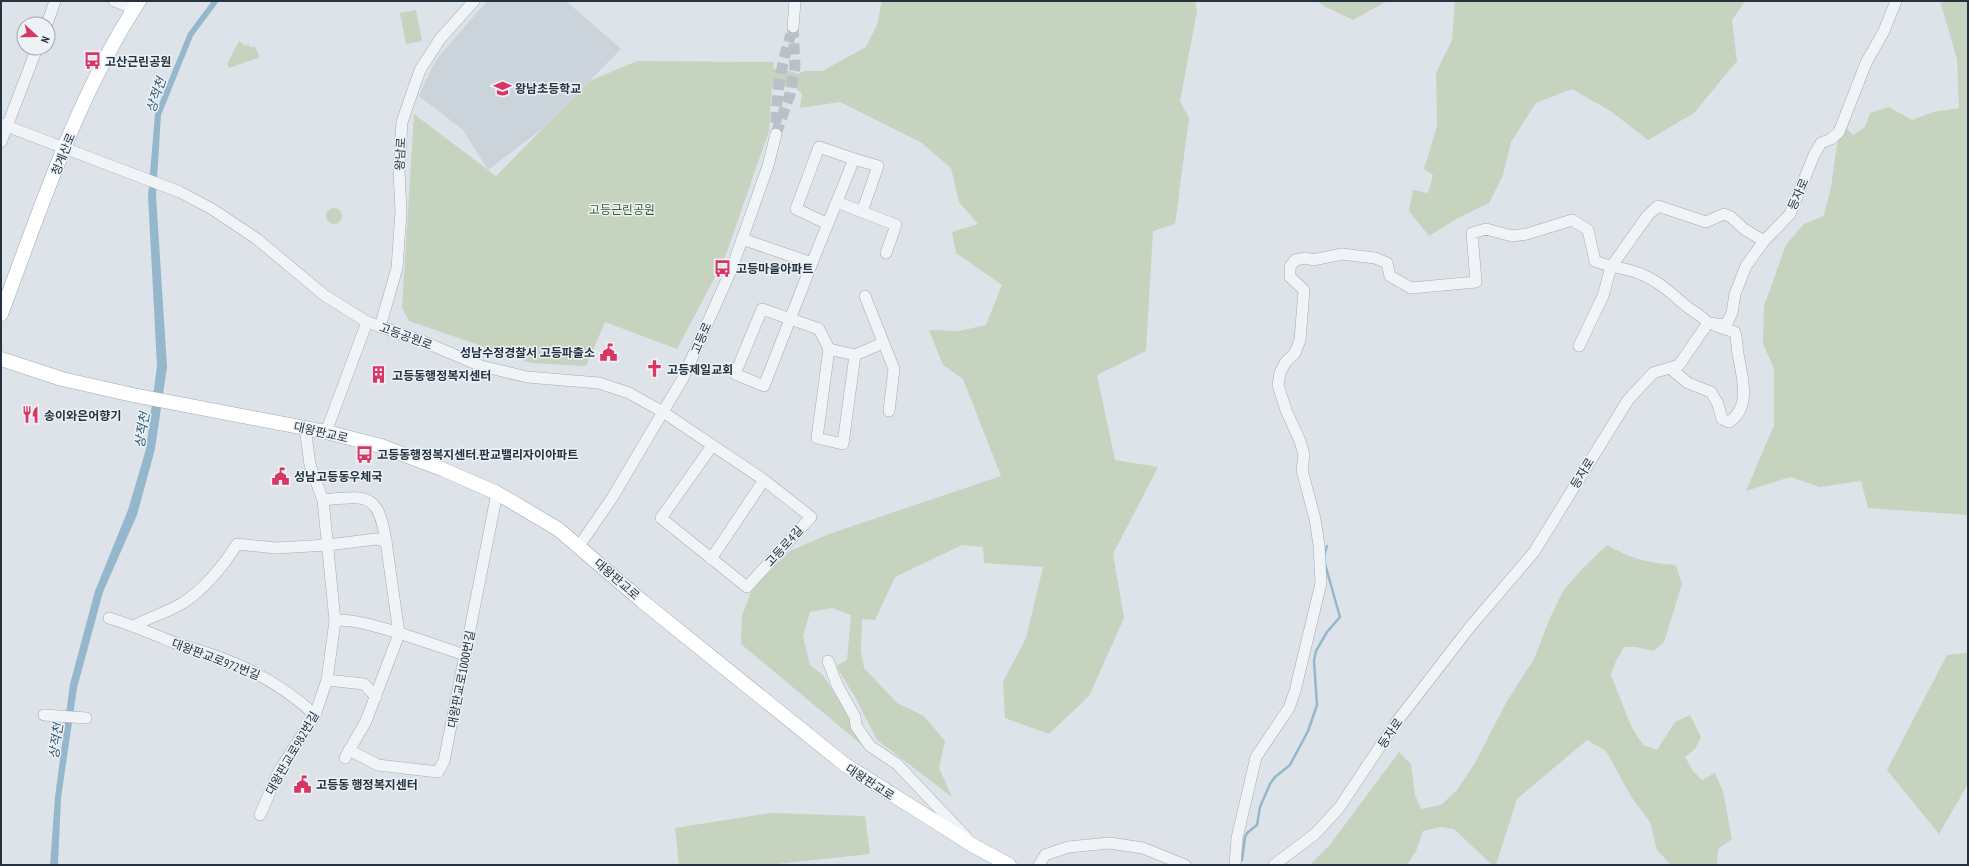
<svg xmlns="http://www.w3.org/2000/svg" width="1969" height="866" font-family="'PT Sans Narrow','Noto Sans KR',sans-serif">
<rect width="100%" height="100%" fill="#dee3e9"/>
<path fill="#cbd3db" d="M487,1H566L621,49L542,129L488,170L463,130L419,96L432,67L440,55Z"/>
<g fill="#c6d3be">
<path d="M882,1H1195L1197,11L1180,101L1189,118L1175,224L1153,231L1146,351L1097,375L1115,460L1158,467L1113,554L1124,618L1089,696L1049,734L1005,718L1003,682L1026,638L1043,567L984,563L983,547L962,545L895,577L875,620L862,619L861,651L864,668L897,703L924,716L945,741L939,768L952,797L877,740L856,699L836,666L847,660L851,615L832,608L810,612L803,636L810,665L823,675L843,707L862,745L741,644L742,616L752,589L790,551L829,534L1001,476L963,379L943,365L929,330L959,331L986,325L1002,285L956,253L952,232L978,224L959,202L951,168L922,143L840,102L800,108L802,94L796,88C787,89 780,84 772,87L769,131L724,260L677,349L605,322L586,366L531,363L409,321L402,308L414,114L496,176L590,81L637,61L774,62L773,70L774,68C782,71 789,69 797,74L805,71H822L866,47L877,25Z"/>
<path d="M1318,1H1387L1353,20L1322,5Z"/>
<path d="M1455,1H1745L1732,20L1737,61L1694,113L1648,140L1612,112L1572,89L1536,103L1511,142L1503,175L1489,203L1458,218L1429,236L1409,211L1413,190L1428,193L1433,175L1424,169L1437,126L1436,73L1452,40Z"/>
<path d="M1940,1H1968V515L1868,508L1861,481L1820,487L1790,477L1746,491L1774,425V369L1763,344L1764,306L1786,245L1804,224L1824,216C1826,204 1831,192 1832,180C1835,161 1836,142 1843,125L1853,135L1865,127L1870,113L1889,107L1912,120L1933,112L1959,108L1957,59Z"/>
<path d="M416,10L422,41L406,44L400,13Z"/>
<path d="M239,41L246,46L248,44L250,47H255L259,55L258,58L229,68L227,64Z"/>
<circle cx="334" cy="216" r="8"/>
<path d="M1607,545C1632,559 1648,563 1676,565L1682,584L1664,642L1654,651L1636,647H1624L1616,661L1611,675L1631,726L1643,745L1657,750L1675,722L1690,715L1701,737L1695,749L1685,757L1693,771L1702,780L1715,773L1723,791L1732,839L1718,849L1717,865H1671L1657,850L1650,822L1632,798L1606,751L1587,740L1517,799L1496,865H1492L1454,829L1441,827L1423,831L1416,851L1407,865H1310L1329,846L1399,752L1411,764L1415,795L1421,809L1441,805L1457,790L1475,763L1507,701L1534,659L1550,618L1563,591L1582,569Z"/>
<path d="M1968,653V784L1939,834L1887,770L1947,655Z"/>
<path d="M771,813L865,816L870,854L767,865H679L675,828Z"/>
</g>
<path fill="#95b7cc" d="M212,1H219L193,36L161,115L156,195L167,367L155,449L137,515L103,592L77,688L61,798L58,865H50L55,797L70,684L95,591L128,510L146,449L157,366L148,196L155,114L188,33Z"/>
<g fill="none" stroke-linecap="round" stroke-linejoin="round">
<g stroke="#95b7cc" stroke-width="2.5">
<path d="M1324,555L1327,546"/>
<path d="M1242,860L1245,837L1247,833L1257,825L1260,807L1270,784L1275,777L1290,765L1308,731L1317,705L1314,661L1316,651L1327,632L1340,617L1325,564"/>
</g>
<g stroke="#b9c0c7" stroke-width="11" stroke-dasharray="11 5.5" stroke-linecap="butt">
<path d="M776,123C777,89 781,66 791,34"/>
<path d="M776,134L790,94L795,67L793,27"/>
</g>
<defs>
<g id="minor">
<path d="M114,1L134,9"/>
<path d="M47,24L55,1"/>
<path d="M793,27L795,1"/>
<path d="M1,124L180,192L212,209L257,239L324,295L367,322L422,341L481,366L527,377L599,383L629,393L663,412L764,480L811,517L747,587L661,518L712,446"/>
<path d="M1,142L37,48"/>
<path d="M854,159L878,166L862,212"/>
<path d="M842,204L896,225L886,253"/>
<path d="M742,239L812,263L854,159L819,147L796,209L828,224"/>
<path d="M812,263L764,386L735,374L762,309L819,329L829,349L817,438L843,444L855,355L883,343"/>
<path d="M865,296L894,369L889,411"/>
<path d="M1708,323L1726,325L1732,313L1735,294L1746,266L1764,241L1790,214L1814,155L1821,143L1831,139L1839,132L1866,63L1884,31L1896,1"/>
<path d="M380,327L397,268L401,212L399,170L402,122L420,70L440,39L474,1"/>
<path d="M1579,346L1603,296L1611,267L1648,215L1658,206L1706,222L1724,214L1731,217L1744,229L1764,241"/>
<path d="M829,349L855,355"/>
<path d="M1671,369L1688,383L1711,392L1718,404L1722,419L1729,422C1752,408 1742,376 1738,354C1737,347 1737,340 1735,332L1716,326"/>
<path d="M326,432L367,322"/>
<path d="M323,500C367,496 378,492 386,541"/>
<path d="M579,546L612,498L683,378L732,268L768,166L776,134"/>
<path d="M711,559L764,480"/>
<path d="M109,618C132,625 153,634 175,643C184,647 195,648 204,652C245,665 283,685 315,715"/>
<path d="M335,621C356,615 439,647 465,655"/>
<path d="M134,626C149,617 166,613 181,604C203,591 224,565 237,544L276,548L328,545L376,539L386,541L399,634L366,721L345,758"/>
<path d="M828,661L837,685L855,717L856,726L870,746L897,764L966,837"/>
<path d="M327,680L364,684L376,697"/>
<path d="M44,715L86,718"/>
<path d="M349,750L378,765L438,772L444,761L497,493"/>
<path d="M260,815L278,773L315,715L327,680L335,621L323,500L310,465L305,427"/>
<path d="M1039,865L1045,855L1068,847L1110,843L1143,848L1185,865"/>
<path d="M1235,865L1237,838L1256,757L1289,708L1295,691L1321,583L1319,545L1315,519L1302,470L1304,455L1300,441L1286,410L1278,385L1280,373L1285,363L1295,353L1300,340L1304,290L1290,277V267L1295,260L1306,258L1313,260L1342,254L1375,258L1387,263L1390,276L1411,288L1476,282L1472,233L1486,229L1512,236L1527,234L1572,220L1588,230L1595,261C1611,268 1629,268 1643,275C1660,282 1673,295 1686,306C1695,313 1700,314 1708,323"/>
<path d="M1274,865L1315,834L1339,808L1395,724L1470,627L1534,552L1628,400L1653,373L1679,365L1708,323"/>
</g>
<g id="major">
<path d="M1,314C41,208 77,96 139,1"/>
<path d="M1,359L62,379L133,395L326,432L381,446L442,469L497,493L558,529L642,601L844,764L974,846L1009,865"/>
</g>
</defs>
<use href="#minor" stroke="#a3abb3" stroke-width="12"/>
<use href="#major" stroke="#9caab6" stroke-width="15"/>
<use href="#minor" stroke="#f1f4f7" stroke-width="11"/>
<use href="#major" stroke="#fff" stroke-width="14"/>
</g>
<defs>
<symbol id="bus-bare" viewBox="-9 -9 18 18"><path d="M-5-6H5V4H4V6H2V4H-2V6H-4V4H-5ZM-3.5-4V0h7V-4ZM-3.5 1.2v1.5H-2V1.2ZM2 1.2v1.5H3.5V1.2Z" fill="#da3665" stroke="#edf2f6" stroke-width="2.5" paint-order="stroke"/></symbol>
<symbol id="school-bare" viewBox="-9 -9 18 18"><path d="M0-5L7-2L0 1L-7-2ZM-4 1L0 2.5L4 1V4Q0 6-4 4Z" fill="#da3665" stroke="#edf2f6" stroke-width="2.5" paint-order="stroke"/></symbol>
<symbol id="civic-bare" viewBox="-9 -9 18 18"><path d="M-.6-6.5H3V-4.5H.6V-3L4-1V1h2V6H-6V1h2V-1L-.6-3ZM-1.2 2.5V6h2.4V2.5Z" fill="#da3665" stroke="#edf2f6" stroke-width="2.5" paint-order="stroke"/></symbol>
<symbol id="church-bare" viewBox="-9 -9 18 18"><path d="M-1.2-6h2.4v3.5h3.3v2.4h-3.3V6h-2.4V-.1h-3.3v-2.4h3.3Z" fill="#da3665" stroke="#edf2f6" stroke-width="2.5" paint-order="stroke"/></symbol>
<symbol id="building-bare" viewBox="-9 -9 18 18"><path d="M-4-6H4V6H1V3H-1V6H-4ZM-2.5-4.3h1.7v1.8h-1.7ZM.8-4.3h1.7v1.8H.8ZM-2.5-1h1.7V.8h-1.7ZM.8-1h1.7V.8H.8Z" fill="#da3665" stroke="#edf2f6" stroke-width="2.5" paint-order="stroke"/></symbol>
<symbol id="restaurant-bare" viewBox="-9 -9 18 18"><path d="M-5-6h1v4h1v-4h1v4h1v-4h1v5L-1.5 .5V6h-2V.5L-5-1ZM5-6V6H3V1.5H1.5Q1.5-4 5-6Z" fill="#da3665" stroke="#edf2f6" stroke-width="2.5" paint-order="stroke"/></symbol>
</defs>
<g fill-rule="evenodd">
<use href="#bus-bare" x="80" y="48" width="25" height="25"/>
<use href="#school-bare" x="490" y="76" width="25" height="25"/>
<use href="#bus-bare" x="710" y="256" width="25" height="25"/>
<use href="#civic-bare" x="596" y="340" width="25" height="25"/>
<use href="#church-bare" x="642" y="356" width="25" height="25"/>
<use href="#building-bare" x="366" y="362" width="25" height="25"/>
<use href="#restaurant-bare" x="18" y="402" width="25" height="25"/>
<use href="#bus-bare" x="352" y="442" width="25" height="25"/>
<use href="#civic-bare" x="268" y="464" width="25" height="25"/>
<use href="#civic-bare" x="290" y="772" width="25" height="25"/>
</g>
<g text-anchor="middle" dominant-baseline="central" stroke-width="3" stroke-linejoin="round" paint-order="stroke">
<g font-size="12" font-weight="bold" fill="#253341" stroke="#edf2f6" text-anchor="start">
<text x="105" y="61">고산근린공원</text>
<text x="515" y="88">왕남초등학교</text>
<text x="736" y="268">고등마을아파트</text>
<text x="595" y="352" text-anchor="end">성남수정경찰서 고등파출소</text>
<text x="667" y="369">고등제일교회</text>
<text x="392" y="375">고등동행정복지센터</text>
<text x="44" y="415">송이와은어향기</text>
<text x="377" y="454">고등동행정복지센터.판교밸리자이아파트</text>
<text x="294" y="476">성남고등동우체국</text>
<text x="316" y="784">고등동 행정복지센터</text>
</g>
<g font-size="12" fill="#253341" stroke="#edf2f6">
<text transform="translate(63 154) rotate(-68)">청계산로</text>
<text transform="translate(400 154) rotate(-87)">왕남로</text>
<text transform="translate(1798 194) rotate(-66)">등자로</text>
<text transform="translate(406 336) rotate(20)">고등공원로</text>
<text transform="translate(701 338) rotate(-67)">고등로</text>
<text transform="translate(321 432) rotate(13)">대왕판교로</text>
<text transform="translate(1582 473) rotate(-59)">등자로</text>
<text transform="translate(784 546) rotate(-48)">고등로4길</text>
<text transform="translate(617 579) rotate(41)">대왕판교로</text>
<text transform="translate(216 659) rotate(21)">대왕판교로972번길</text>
<text transform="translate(461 679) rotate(-79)">대왕판교로1000번길</text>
<text transform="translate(1390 733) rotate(-55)">등자로</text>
<text transform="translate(292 753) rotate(-60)">대왕판교로982번길</text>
<text transform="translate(870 782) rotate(33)">대왕판교로</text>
</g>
<g font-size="12" fill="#405e31" stroke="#edf2f6">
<text x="622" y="209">고등근린공원</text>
</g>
<g font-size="13" font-style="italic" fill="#2c5878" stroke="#edf2f6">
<text transform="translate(156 95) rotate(-71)">상적천</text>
<text transform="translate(142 430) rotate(-81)">상적천</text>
<text transform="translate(56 741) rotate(-82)">상적천</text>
</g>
</g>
<rect width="1969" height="866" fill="none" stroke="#253341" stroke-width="4"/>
<g transform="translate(36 36) rotate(111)"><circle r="19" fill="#edf2f6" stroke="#9da6ae"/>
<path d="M0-3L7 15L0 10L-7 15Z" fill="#da3665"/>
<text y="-6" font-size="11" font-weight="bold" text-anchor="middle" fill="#253341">N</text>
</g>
</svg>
